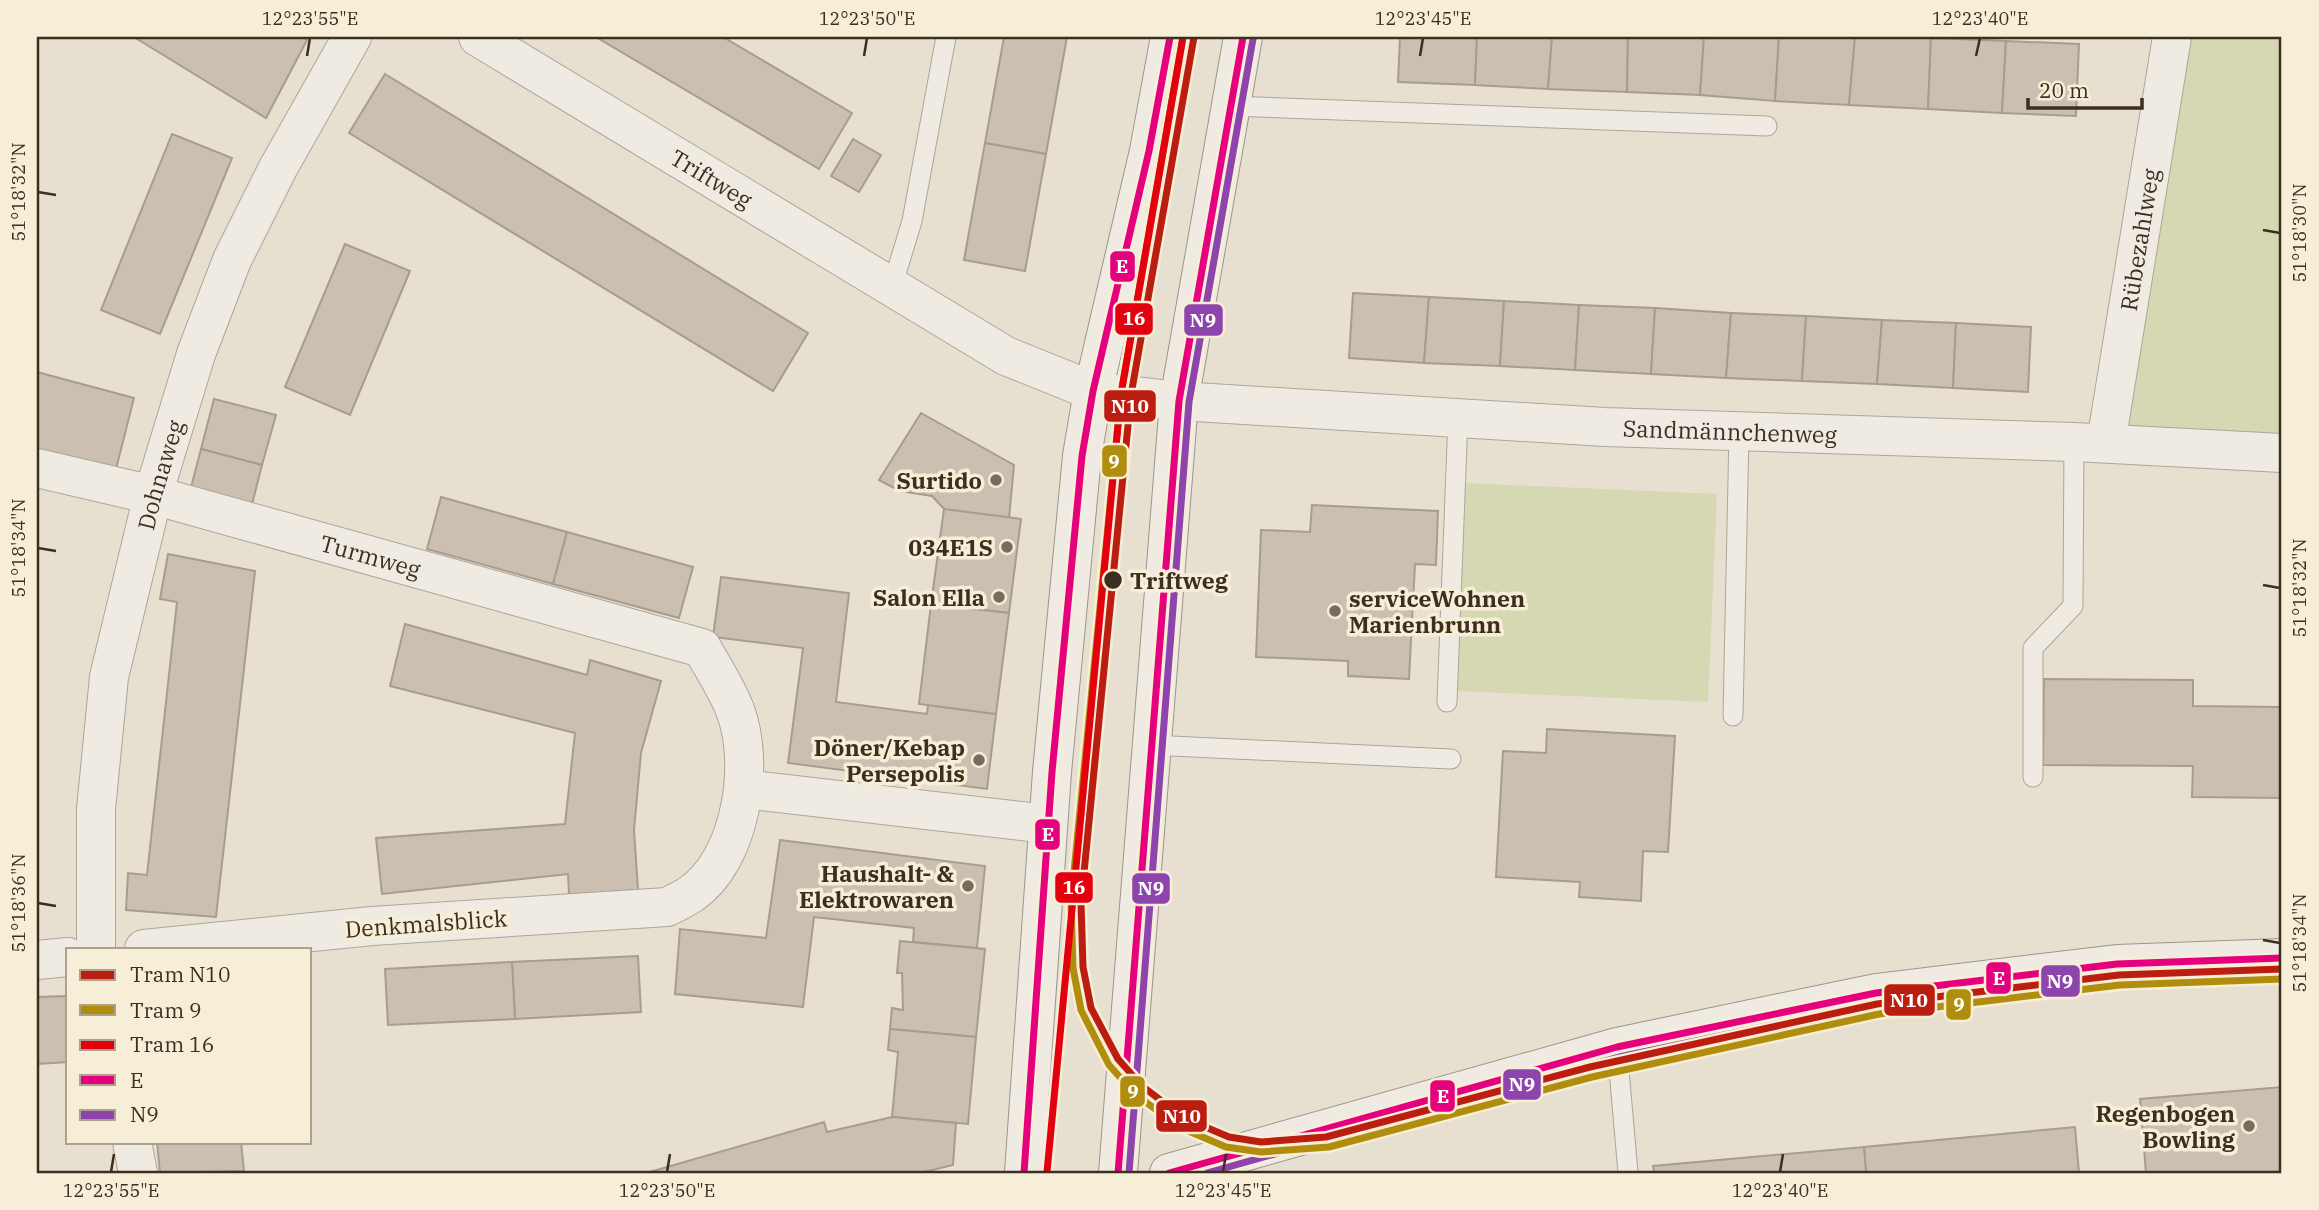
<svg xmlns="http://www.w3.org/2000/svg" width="2319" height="1210" font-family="'IBM Plex Serif',serif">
<rect width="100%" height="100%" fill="#e7e0d1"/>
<g fill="#d6d7b3">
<path d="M2172,37H2282V453L2106,443Z"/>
<path d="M1465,483L1717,494L1708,702L1456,691Z"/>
</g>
<g fill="#cbbfb2" stroke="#a89c90" stroke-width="2">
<path d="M134,37H302L307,40L266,118Z"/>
<path d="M596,37H723L852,113L819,169Z"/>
<path d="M1004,37H1067L1046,154L985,143Z"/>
<path d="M1400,37H1477L1475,85L1398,82Z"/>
<path d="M1477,37H1552L1548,89L1475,85Z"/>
<path d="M1552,37H1628L1627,92L1548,89Z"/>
<path d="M1628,37H1704L1700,95L1627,92Z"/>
<path d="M1704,37H1779L1775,101L1700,95Z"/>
<path d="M1779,37H1855L1849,105L1775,101Z"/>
<path d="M1855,37L1931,38L1928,109L1849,105Z"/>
<path d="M1931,38L2006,41L2002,113L1928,109Z"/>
<path d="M2006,41L2079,44L2076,116L2002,113Z"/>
<path d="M385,74L808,333L773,391L349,133Z"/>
<path d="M172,134L232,158L160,334L101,310Z"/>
<path d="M853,139L881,155L859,192L831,176Z"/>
<path d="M985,143L1046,154L1025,271L964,260Z"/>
<path d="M345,244L410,271L350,415L285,387Z"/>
<path d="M1353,293L1429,297L1424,363L1349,358Z"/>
<path d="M1429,297L1504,301L1500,366L1424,363Z"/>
<path d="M1504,301L1579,305L1575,370L1500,366Z"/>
<path d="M1579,305L1655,308L1651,374L1575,370Z"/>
<path d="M1655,308L1731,313L1726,378L1651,374Z"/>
<path d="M1731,313L1806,316L1802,381L1726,378Z"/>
<path d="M1806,316L1882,320L1877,384L1802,381Z"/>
<path d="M1882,320L1956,323L1953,388L1877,384Z"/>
<path d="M1956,323L2031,327L2028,392L1953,388Z"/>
<path d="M37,372L134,398L116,469L37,449Z"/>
<path d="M214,399L276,415L262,465L201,449Z"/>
<path d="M921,413L1014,465L1009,518L945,510L932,496L900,491L879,480Z"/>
<path d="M201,449L262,465L250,512L189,495Z"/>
<path d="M441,497L567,532L553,584L427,549Z"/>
<path d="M1312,505L1438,511L1436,565L1415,564L1409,679L1348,676V661L1256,657L1261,530L1310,532Z"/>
<path d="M944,509L1021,519L1009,613L931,604Z"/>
<path d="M567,532L693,567L679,618L553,584Z"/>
<path d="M168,554L255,571L216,917L126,910L128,873L147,875L177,602L160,599Z"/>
<path d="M721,577L849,593L836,702L927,714L928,705L996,714L987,789L788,763L803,648L713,637Z"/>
<path d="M931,604L1009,613L996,714L919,704Z"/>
<path d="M405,624L587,675L590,660L661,681L641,753L634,830L638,890L569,895L568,874L382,894L376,838L565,824L575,733L390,686Z"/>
<path d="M2044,679L2193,680V706L2282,707V798L2192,797L2193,766L2043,765Z"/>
<path d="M1547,729L1675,736L1668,852L1643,851L1641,901L1579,897L1580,882L1496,877L1503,751L1546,753Z"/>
<path d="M780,840L985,866L977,948L913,942L914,928L814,917L803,1007L675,994L680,929L766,938Z"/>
<path d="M900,941L985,949L976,1037L890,1029L892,1008L903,1010L902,973H897Z"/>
<path d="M638,956L641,1012L515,1019L512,962Z"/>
<path d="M512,962L515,1019L388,1025L385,969Z"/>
<path d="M68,996V1062L37,1064V997Z"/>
<path d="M890,1029L976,1037L968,1124L892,1117L898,1052L888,1050Z"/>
<path d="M2282,1087V1173H2146L2140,1099Z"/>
<path d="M892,1117L956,1123L953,1165L920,1173H646L824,1122L827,1132Z"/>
<path d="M2075,1127L2079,1173H1866L1864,1147Z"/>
<path d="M157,1142H241L244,1171L160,1173Z"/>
<path d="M1864,1147L1866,1173H1654L1653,1166Z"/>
</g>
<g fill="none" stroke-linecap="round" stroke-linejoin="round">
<defs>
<g id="lane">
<path d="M1231,106L1767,126"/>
<path d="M892,287L912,221L946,37"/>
<path d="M1447,702L1458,418"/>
<path d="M1733,716L1739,432"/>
<path d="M1150,745L1451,759"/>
<path d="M2033,777V648L2073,606L2074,442"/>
<path d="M1617,1047L1628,1173"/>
</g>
<g id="street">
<path id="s1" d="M478,37L1006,356L1093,391L1179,401L1605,427L2074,442L2282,453"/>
<path id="s2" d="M2106,443L2172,37"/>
<path id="s3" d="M37,468L153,495L702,648C713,668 727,689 735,710C756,764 741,860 691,894C684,899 675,903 667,907L372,926L144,949"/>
<path d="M744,789L1048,824"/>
<path id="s4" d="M96,949V809L109,677L153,495L196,354L232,260L278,168L352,37"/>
<path d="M37,960L68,957"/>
<path d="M132,1142L138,1173"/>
</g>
<g id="secondary">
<path d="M1024,1173L1052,772L1082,456L1093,391L1149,151L1170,37"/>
<path d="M1118,1173L1179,401L1243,37"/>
<path d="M1169,1173L1617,1047L1876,993L2117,964L2282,958"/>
</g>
</defs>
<use href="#lane" stroke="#ada599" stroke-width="21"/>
<use href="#street" stroke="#ada599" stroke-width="40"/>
<use href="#secondary" stroke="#9c958a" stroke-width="40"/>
<use href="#lane" stroke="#efebe3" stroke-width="19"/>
<use href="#street" stroke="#efebe3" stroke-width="38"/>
<use href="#secondary" stroke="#efebe3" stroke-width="38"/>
<defs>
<g id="bus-1">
<path d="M1024,1173L1052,772L1082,456L1093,391L1149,151L1170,37"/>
<path d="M1118,1173L1179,401L1243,37"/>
<path d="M1169,1173L1617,1047L1876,993L2117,964L2282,958"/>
</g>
<g id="bus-2">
<path d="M1129,1173L1189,402L1253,39"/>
<path d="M1207,1173L1619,1057L1878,1003L2118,974L2282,968"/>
</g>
</defs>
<use href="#bus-1" stroke="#f7eed8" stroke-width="12"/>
<use href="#bus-2" stroke="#f7eed8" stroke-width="12"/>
<use href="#bus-1" stroke="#e5007d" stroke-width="7"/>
<use href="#bus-2" stroke="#8e44ad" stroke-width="7"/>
<defs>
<path id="tram-1" d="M1194,37L1131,395L1081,903L1083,967L1091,1008L1118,1059L1142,1086L1184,1118L1229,1137L1261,1142L1326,1137L1590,1067L1877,1004L2119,975L2282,969"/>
<path id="tram-2" d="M1183,37L1121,394L1071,902L1073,968L1081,1010L1109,1065L1135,1094L1179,1127L1226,1147L1261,1152L1329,1147L1592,1077L1879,1014L2120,985L2282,979"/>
<path id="tram-3" d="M1047,1172L1121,394L1183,37"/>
</defs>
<use href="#tram-1" stroke="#f7eed8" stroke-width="12"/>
<use href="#tram-2" stroke="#f7eed8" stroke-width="12"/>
<use href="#tram-3" stroke="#f7eed8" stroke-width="12"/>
<use href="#tram-1" stroke="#bb1e10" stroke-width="7"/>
<use href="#tram-2" stroke="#b18d0d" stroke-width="7"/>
<use href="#tram-3" stroke="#e3000f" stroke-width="7"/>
</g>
<path fill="none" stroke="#3d2e20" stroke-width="2.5" d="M307,56L310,38M864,56L867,38M1420,56L1423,38M1976,56L1980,38M38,192L56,195M2263,230L2280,233M38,548L56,551M2263,585L2280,588M38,903L56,906M2263,940L2280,943M111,1172L114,1154M667,1172L670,1154M1223,1172L1226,1154M1780,1172L1783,1154"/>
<g fill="#786c5e" stroke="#f7eed8" stroke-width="2.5">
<circle cx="996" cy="480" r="7"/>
<circle cx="1007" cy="547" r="7"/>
<circle cx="999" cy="597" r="7"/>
<circle cx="1335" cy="611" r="7"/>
<circle cx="979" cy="760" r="7"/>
<circle cx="968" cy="886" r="7"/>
<circle cx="2249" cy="1126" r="7"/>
</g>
<circle fill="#3d2e20" stroke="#f7eed8" stroke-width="2.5" cx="1113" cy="580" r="10"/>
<g text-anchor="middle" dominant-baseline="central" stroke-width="7" stroke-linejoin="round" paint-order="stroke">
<g font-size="23" fill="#3d2e20" stroke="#f7eed8">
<text stroke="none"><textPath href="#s1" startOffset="273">Triftweg</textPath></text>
<text stroke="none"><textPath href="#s2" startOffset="206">Rübezahlweg</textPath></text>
<text stroke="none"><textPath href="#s1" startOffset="1349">Sandmännchenweg</textPath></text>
<text stroke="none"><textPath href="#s4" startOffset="481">Dohnaweg</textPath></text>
<text stroke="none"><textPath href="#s3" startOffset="345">Turmweg</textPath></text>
<text transform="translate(426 923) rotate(-4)">Denkmalsblick</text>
</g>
<g font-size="23" font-weight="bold" fill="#3d2e20" stroke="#f7eed8" text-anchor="end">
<text x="982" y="480">Surtido</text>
<text x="993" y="547">034E1S</text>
<text x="985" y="597">Salon Ella</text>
<text x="1349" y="598" text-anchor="start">serviceWohnen<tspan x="1349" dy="26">Marienbrunn</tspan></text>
<text x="965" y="747">Döner/Kebap<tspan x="965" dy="26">Persepolis</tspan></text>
<text x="954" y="873">Haushalt- &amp;<tspan x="954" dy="26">Elektrowaren</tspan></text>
<text x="2235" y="1113">Regenbogen<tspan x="2235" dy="26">Bowling</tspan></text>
</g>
<g font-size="23" font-weight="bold" fill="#3d2e20" stroke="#f7eed8" text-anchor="start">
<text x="1130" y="580">Triftweg</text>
</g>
</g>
<g stroke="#f7eed8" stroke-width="2.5">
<rect x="1109" y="250" width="27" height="33" rx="7" fill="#e5007d"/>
<rect x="1114" y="302" width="40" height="34" rx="7" fill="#e3000f"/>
<rect x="1183" y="303" width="41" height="34" rx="7" fill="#8e44ad"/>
<rect x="1103" y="389" width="54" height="34" rx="7" fill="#bb1e10"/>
<rect x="1101" y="444" width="27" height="34" rx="7" fill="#b18d0d"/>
<rect x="1034" y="818" width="27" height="33" rx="7" fill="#e5007d"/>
<rect x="1054" y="871" width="40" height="33" rx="7" fill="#e3000f"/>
<rect x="1131" y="872" width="40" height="33" rx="7" fill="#8e44ad"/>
<rect x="1985" y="961" width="27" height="34" rx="7" fill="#e5007d"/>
<rect x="2040" y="964" width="41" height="34" rx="7" fill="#8e44ad"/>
<rect x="1883" y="983" width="53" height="34" rx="7" fill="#bb1e10"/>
<rect x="1945" y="988" width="27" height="33" rx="7" fill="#b18d0d"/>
<rect x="1502" y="1068" width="40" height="33" rx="7" fill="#8e44ad"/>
<rect x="1119" y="1075" width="27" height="33" rx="7" fill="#b18d0d"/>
<rect x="1429" y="1079" width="27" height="34" rx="7" fill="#e5007d"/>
<rect x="1155" y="1099" width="53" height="34" rx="7" fill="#bb1e10"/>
</g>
<g font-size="19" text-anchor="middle" font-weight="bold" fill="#fff">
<text x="1122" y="273">E</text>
<text x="1134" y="325">16</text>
<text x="1203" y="327">N9</text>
<text x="1130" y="413">N10</text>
<text x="1114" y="468">9</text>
<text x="1048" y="841">E</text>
<text x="1074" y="894">16</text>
<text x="1151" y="895">N9</text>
<text x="1999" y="985">E</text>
<text x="2060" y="988">N9</text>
<text x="1909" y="1007">N10</text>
<text x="1959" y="1011">9</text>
<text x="1522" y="1091">N9</text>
<text x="1133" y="1098">9</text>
<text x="1443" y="1103">E</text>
<text x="1182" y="1123">N10</text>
</g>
<rect width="2319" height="1210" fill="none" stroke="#f7eed8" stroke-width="77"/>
<rect x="66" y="948" width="245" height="196" fill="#f7eed8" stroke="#ada18e" stroke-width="2"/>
<rect x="80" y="970" width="35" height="10" fill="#bb1e10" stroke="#ada18e" stroke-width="2"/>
<text x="130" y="982" font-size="21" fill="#3d2e20">Tram N10</text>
<rect x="80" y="1005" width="35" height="10" fill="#b18d0d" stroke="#ada18e" stroke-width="2"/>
<text x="130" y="1018" font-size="21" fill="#3d2e20">Tram 9</text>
<rect x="80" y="1040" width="35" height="10" fill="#e3000f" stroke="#ada18e" stroke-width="2"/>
<text x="130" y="1052" font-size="21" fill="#3d2e20">Tram 16</text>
<rect x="80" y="1075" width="35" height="10" fill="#e5007d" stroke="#ada18e" stroke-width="2"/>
<text x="130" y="1088" font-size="21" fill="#3d2e20">E</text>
<rect x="80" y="1110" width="35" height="10" fill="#8e44ad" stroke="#ada18e" stroke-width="2"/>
<text x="130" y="1122" font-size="21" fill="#3d2e20">N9</text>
<path d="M2028 98v10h114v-10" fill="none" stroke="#3d2e20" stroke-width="3.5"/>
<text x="2039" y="98" font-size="21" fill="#3d2e20" stroke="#f7eed8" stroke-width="5" paint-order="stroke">20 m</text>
<rect x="38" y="38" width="2242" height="1134" fill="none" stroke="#3d2e20" stroke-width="2.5"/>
<g font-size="18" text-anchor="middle" fill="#3d2e20">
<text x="310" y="25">12°23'55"E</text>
<text x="867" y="25">12°23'50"E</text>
<text x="1423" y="25">12°23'45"E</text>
<text x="1980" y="25">12°23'40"E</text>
<text transform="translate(19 192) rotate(-90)" y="6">51°18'32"N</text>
<text transform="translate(2300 233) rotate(-90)" y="6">51°18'30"N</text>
<text transform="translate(19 548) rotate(-90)" y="6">51°18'34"N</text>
<text transform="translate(2300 588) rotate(-90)" y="6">51°18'32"N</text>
<text transform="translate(19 903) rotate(-90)" y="6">51°18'36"N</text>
<text transform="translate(2300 943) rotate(-90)" y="6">51°18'34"N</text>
<text x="111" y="1197">12°23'55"E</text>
<text x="667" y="1197">12°23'50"E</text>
<text x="1223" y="1197">12°23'45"E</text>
<text x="1780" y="1197">12°23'40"E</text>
</g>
</svg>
